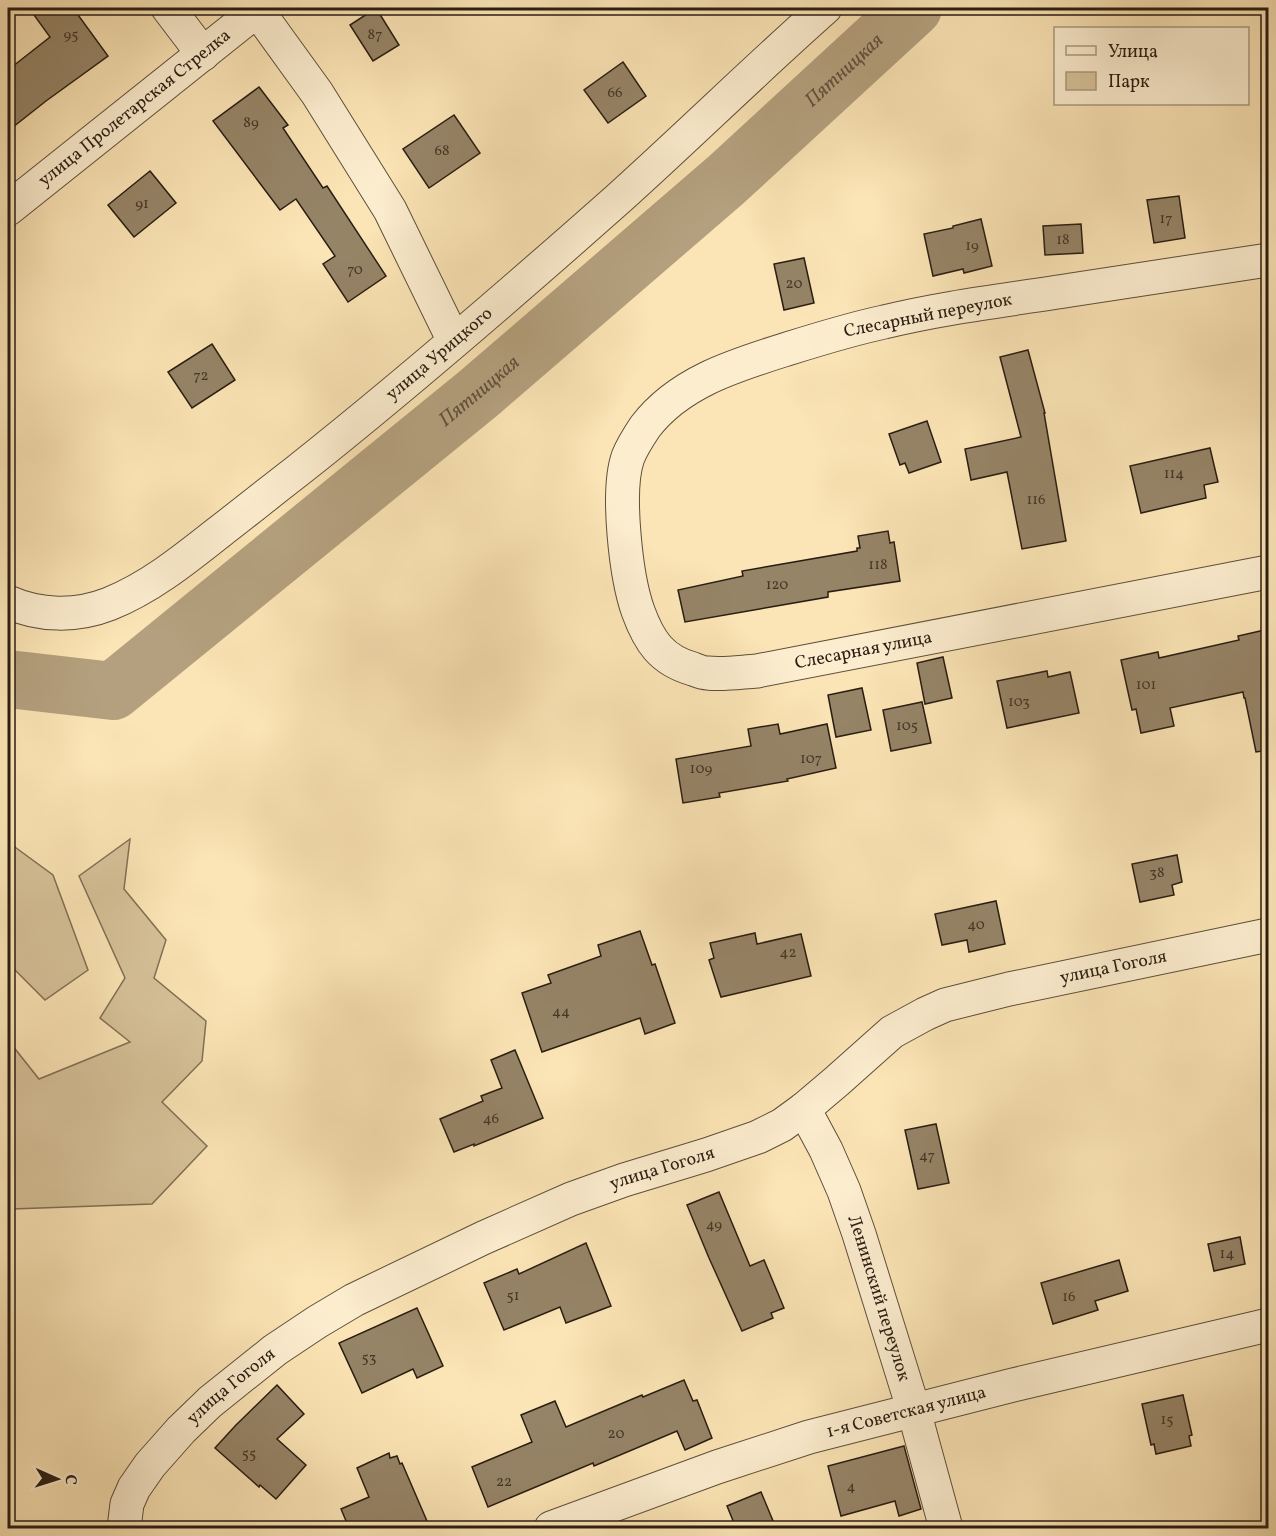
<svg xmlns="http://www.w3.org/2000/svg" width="1276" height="1536" font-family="Vollkorn,serif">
<rect width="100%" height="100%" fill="#fbe4b5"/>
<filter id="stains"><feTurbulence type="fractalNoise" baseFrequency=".00333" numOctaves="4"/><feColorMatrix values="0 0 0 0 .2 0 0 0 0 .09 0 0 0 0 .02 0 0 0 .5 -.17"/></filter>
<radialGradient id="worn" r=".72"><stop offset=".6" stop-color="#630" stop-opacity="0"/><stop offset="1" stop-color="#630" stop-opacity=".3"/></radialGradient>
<g fill="#d7c299" stroke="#807056" stroke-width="1.5">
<path d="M130,839L124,889L166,940L154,978L206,1021L202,1061L162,1102L207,1146L152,1204L12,1209L8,1211V1040L39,1079L130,1042L100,1018L125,978L79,876Z"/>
<path d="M8,842L53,875L88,970L45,1000L11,966L8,923Z"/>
</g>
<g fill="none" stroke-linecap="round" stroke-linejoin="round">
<path stroke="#b4a07e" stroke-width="58" id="s1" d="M8,679L113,691L479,393L726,180L913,8"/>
</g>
<g fill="#968467" stroke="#291d12" stroke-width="1.5">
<path d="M29,8H73L108,56L46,101L8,131V70L50,37Z"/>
<path d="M376,8L399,45L373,61L350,25Z"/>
<path d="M623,62L646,96L608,123L584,90Z"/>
<path d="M259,87L288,125L283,128L323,188L327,186L386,276L348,302L323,264L335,256L296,199L280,210L213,121Z"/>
<path d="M454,115L480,153L429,188L403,149Z"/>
<path d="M150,171L176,203L134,237L108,205Z"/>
<path d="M1179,196L1185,238L1154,243L1147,200Z"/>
<path d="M981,219L992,266L964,273L963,269L933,276L924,234L953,228V226Z"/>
<path d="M1081,224L1083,253L1045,255L1043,226Z"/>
<path d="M804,258L814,303L784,310L774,264Z"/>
<path d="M212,344L235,380L192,408L168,372Z"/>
<path d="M1028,350L1045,413H1044L1066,541L1022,549L1007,472L971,480L965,449L1021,437L1000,357Z"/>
<path d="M927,421L941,462L909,473L905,463L900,465L889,434Z"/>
<path d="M1210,448L1218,482L1204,485L1206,498L1141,513L1130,466Z"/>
<path d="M888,531L890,543L894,542L900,581L828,592V597L685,622L678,590L743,576L742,571L857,551V548H860L858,536Z"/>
<path d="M1269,629V750L1256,752L1245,698H1244L1243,692L1170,708L1174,726L1141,733L1136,709L1132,710L1121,660L1158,652L1159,658L1239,640L1238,636Z"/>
<path d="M943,657L952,698L925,704L917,663Z"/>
<path d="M1047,671L1048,677L1070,672L1079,713L1007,728L997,681Z"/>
<path d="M862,688L871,730L836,737L828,695Z"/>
<path d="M922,702L931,743L891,751L883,710Z"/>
<path d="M778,724L780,734L827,724L836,768L787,779L788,781L719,793L720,797L683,803L676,759L751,746L748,729Z"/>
<path d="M1177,855L1182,882L1172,885L1174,895L1140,902L1132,864Z"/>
<path d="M996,901L1005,944L969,952L967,940L942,945L935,914Z"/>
<path d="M640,931L652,965L655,964L675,1023L645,1034L640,1018L542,1052L522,993L551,983L548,975L601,956L598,945Z"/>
<path d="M755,933L757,944L801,934L811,976L721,997L709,960L714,958L710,943Z"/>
<path d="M515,1050L543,1118L474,1146V1144L454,1152L440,1119L483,1101L481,1096L502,1088L491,1060Z"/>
<path d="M936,1124L949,1183L918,1189L905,1130Z"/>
<path d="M719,1192L750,1266L764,1260L784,1308L771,1313L773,1318L742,1331L709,1258L687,1205Z"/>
<path d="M1240,1237L1245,1264L1214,1271L1208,1244Z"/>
<path d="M586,1243L611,1306L566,1323L560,1307L504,1330L484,1283L517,1269L519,1274Z"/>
<path d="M1119,1260L1128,1291L1095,1301L1098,1310L1053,1324L1041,1283Z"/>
<path d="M417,1308L443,1366L417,1378L413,1369L362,1393L339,1343Z"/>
<path d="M684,1380L693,1401L697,1400L712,1438L685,1450L677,1431L594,1466L593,1463L488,1507L472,1467L532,1442L521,1415L555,1401L566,1427L642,1395L643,1397Z"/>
<path d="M277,1385L304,1414L277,1439L306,1465L276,1499L260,1485L259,1487L215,1448L236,1425Z"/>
<path d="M1183,1395L1192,1435L1189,1436L1191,1446L1156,1454L1154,1444L1151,1445L1142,1404Z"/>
<path d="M904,1446L921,1509L899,1516L895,1501L841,1516L828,1466Z"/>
<path d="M389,1453L390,1458L397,1456L400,1464L402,1463L430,1528H349L341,1509L369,1497L357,1468Z"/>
<path d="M761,1492L776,1528H736L727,1506Z"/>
</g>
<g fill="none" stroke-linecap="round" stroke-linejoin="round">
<defs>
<g id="minor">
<path d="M168,8L203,54"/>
<path d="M257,10L317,93L390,210L454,341"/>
<path id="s2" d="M8,209L260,8"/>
<path id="s3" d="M1268,260C1203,270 1137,280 1071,290C1008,300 945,307 884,322C851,329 819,339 787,349C736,365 679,382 645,427C639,436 632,447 628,457C616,491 626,577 638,611C649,641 661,660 693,669C698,671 703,673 707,673C724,675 741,672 757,671L1268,572"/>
<path id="s4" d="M8,602C39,616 76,617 109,604C149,588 184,560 218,533C244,513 270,492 296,472C406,385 513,292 618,199C688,136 755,70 825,8"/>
<path id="s5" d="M804,1109L826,1150L844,1191L859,1234L914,1411L946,1528"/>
<path id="s6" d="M124,1528L127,1504L134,1488L150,1465L181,1430L210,1402L275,1350L317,1322L354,1300L483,1238L571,1199L624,1180L706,1155L758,1137L782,1125L804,1109L837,1081L892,1032L925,1014L945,1005L1009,989L1268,935"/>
<path id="s7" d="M551,1528L717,1467L809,1437L1013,1385L1268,1325"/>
</g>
</defs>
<use href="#minor" stroke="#5e4f3b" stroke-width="35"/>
<use href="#minor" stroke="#fcedcf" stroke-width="33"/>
</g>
<g text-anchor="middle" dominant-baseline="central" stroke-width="4.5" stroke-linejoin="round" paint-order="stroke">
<g font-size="15" fill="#443727">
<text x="71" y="35">95</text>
<text x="375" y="35">87</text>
<text x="615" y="93">66</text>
<text x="251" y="123">89</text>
<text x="442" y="151">68</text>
<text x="142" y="204">91</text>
<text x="1166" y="219">17</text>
<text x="1063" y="240">18</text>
<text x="972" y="246">19</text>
<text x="355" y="270">70</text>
<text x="794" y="284">20</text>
<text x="201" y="376">72</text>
<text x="1174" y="474">114</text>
<text x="1036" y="500">116</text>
<text x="878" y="565">118</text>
<text x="777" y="585">120</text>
<text x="1146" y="685">101</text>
<text x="1019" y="702">103</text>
<text x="907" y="726">105</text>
<text x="811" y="759">107</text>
<text x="701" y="769">109</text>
<text x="1157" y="873">38</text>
<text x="976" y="925">40</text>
<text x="788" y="953">42</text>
<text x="561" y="1012">44</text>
<text x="491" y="1119">46</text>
<text x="927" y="1156">47</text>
<text x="714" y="1225">49</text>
<text x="1227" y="1254">14</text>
<text x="513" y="1296">51</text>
<text x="1069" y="1297">16</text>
<text x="369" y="1358">53</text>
<text x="1167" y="1420">15</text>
<text x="616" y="1434">20</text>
<text x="249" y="1454">55</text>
<text x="504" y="1482">22</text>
<text x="851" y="1487">4</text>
</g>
<g font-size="18" fill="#291d12" stroke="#fcedcf">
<text stroke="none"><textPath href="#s2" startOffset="162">улица Пролетарская Стрелка</textPath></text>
<text transform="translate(928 316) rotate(-11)">Слесарный переулок</text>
<text stroke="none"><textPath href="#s4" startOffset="519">улица Урицкого</textPath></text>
<text stroke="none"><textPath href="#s3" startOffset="1102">Слесарная улица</textPath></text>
<text stroke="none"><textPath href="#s6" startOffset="1173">улица Гоголя</textPath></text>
<text stroke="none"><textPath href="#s6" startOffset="669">улица Гоголя</textPath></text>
<text stroke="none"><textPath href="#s5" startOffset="204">Ленинский переулок</textPath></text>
<text stroke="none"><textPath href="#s6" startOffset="183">улица Гоголя</textPath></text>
<text stroke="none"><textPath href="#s7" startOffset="374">1-я Советская улица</textPath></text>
</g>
<g font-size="20" font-style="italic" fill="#61513d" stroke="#fcedcf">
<text stroke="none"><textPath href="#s1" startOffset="1065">Пятницкая</textPath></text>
<text stroke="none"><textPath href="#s1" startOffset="579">Пятницкая</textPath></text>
</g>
</g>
<rect width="1276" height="1536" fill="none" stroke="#fbe4b5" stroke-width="30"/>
<rect x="9" y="9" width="1258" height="1518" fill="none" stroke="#291d12" stroke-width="3"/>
<rect x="15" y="15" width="1246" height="1506" fill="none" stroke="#291d12" stroke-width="1.5"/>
<rect x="1054" y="27" width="195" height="78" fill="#fcedcf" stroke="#a89a83" stroke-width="1.5"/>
<rect x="1066" y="46" width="30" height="9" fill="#fcedcf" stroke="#a89a83" stroke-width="1.5"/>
<text x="1108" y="57" font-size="18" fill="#291d12">Улица</text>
<rect x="1066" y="72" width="30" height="18" fill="#d7c299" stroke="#a89a83" stroke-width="1.5"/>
<text x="1108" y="87" font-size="18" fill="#291d12">Парк</text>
<g transform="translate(57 1479) rotate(93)" stroke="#fcedcf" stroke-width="4.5" paint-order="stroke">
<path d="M0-4.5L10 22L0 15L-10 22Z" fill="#291d12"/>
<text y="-9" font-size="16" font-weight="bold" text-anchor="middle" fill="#291d12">С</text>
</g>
<rect width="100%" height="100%" filter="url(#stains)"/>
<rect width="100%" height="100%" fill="url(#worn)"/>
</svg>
